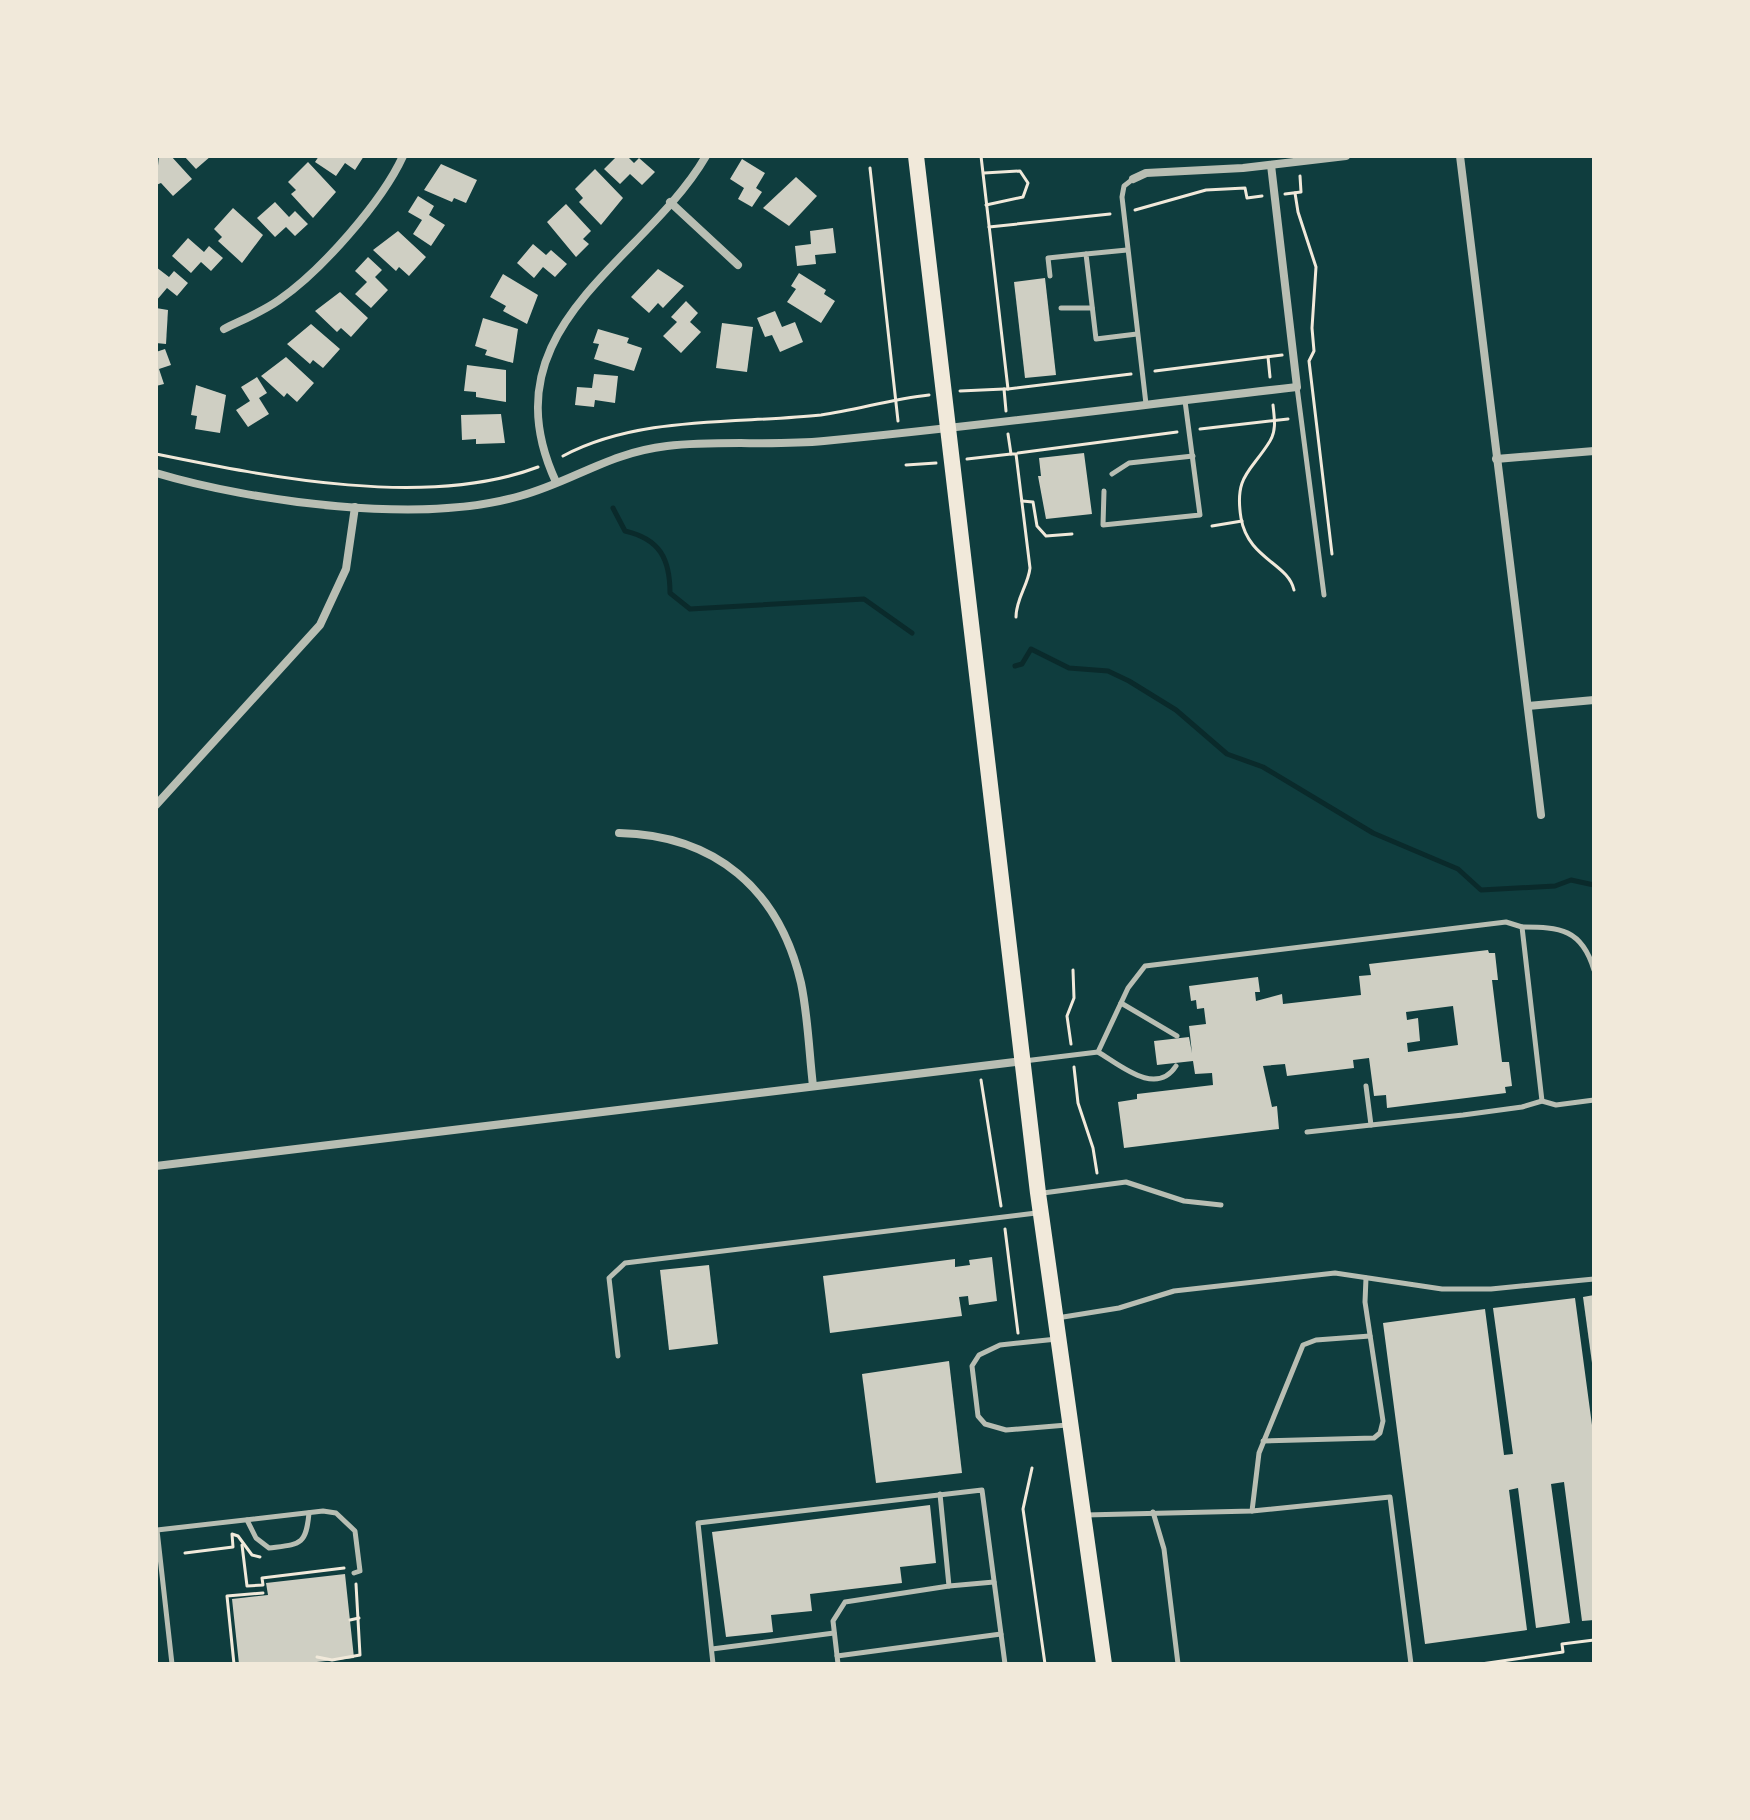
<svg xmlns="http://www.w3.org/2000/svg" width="1750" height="1820" font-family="'Playfair Display',serif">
<rect width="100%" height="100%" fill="#0f3d3e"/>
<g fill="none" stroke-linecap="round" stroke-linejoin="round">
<g stroke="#0a2a2b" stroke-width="5">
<path d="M613,508L625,531C660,539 670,559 670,593L690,609L864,599L912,633"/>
<path d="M1015,666L1022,664L1031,649L1069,668L1108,671L1129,681L1176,710L1227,754L1263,767L1373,833L1458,869L1481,890L1555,886L1571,880L1594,885"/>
</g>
</g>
<g fill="#cfcfc3" fill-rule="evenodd">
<path d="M159,156H171L192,179L173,196L161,183L156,185Z"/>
<path d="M184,156H211L196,169Z"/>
<path d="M319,156H364L355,170L345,163L336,176L315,162Z"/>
<path d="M617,156H627L634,163L639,158L655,172L642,185L630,174L620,184L604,169Z"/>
<path d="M742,159L765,173L756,188L762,192L752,207L738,199L744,188L730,179Z"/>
<path d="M308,162L336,192L313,218L291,194L296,190L288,182Z"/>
<path d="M441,164L477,180L466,203L454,198L452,202L424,190Z"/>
<path d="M595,169L623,198L601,225L579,202L583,198L575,189Z"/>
<path d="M796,177L817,196L789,226L763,208Z"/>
<path d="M418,196L434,206L429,215L445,225L431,246L413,234L422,220L408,212Z"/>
<path d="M275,202L289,217L295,211L308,224L295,236L286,227L275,237L257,218Z"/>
<path d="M566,204L591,231L583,239L589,244L576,257L547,222Z"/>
<path d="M233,208L263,235L242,263L218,241L222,237L214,229Z"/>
<path d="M833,228L836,253L815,255L816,264L797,266L795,246L811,244L810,231Z"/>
<path d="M398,231L426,257L409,276L399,267L396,271L373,250Z"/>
<path d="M188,238L204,252L209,246L223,258L211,271L201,262L191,273L172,256Z"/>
<path d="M533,244L546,255L551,250L567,264L555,277L543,267L534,278L517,263Z"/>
<path d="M368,257L382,270L375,277L388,290L371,308L355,294L367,282L355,271Z"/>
<path d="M156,267L169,277L174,271L188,283L177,296L167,288L156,301Z"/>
<path d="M658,269L684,286L663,308L658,303L649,313L631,297Z"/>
<path d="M799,273L826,290L824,294L835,301L821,323L787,302L796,289L791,286Z"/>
<path d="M503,274L538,295L527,324L503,311L506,306L490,297Z"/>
<path d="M1045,278L1056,375L1025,378L1014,282Z"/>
<path d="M340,292L368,318L351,337L341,328L337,332L315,311Z"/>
<path d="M686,301L698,313L690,322L701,332L681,353L663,336L677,322L671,317Z"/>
<path d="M156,308L168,310L166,344L156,343Z"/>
<path d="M775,311L782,327L795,322L803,342L780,352L772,335L765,337L757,318Z"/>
<path d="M483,318L518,329L513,363L485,355L487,350L475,346Z"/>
<path d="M722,323L753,327L747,372L716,368Z"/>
<path d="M311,324L340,349L323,368L313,360L310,364L287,344Z"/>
<path d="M598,329L629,338L627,343L642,348L634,371L594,359L599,344L593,343Z"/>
<path d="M165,349L171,365L159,369L164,384L156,386V352Z"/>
<path d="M286,357L314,383L297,402L287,393L284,397L261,376Z"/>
<path d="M467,365L506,370V402L476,397V392L464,391Z"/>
<path d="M594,374L618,376L615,403L595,400L594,407L575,405L577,387L592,388Z"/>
<path d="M257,377L267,393L259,398L269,414L248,427L236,410L250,401L241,387Z"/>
<path d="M196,385L226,395L220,433L195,429L197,416L191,415Z"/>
<path d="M501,414L505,443L476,444V439L462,440L461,415Z"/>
<path d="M1084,453L1092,514L1046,519L1038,476H1041L1039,458Z"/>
<path d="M1488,950L1489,953H1495L1498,980H1492L1502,1062H1509L1512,1086L1505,1087L1506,1093L1387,1108L1386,1095L1374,1096L1369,1058L1353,1060L1354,1068L1287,1076L1285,1064L1263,1066L1272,1107L1277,1106L1279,1129L1124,1148L1118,1102L1137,1099V1094L1213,1085L1212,1073L1195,1074L1193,1061L1157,1065L1154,1041L1189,1037L1192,1053L1189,1026L1206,1024L1204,1008L1197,1009L1196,1000L1191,1001L1189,986L1258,977L1260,992H1255L1256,1001L1282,994L1283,1004L1361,995L1359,976L1371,975L1369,964ZM1453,1006L1458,1045L1408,1052L1407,1043L1420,1041L1418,1018L1407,1020L1406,1012Z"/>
<path d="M992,1257L997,1301L969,1305L968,1296L959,1297L962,1316L830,1333L823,1276L955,1259V1267L970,1265L969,1260Z"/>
<path d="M709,1265L718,1344L669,1350L660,1270Z"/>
<path d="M1594,1295V1363H1592L1583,1297Z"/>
<path d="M1575,1298L1594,1440V1620L1582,1621L1564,1482L1551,1484L1570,1623L1536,1628L1518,1488L1509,1490L1527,1630L1425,1644L1383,1323L1485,1309L1504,1455L1513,1454L1493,1308Z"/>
<path d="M949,1361L962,1473L876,1483L862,1374Z"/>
<path d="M930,1505L936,1563L900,1567L902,1583L810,1594L812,1611L771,1615L773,1632L726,1637L712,1532Z"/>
<path d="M345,1574L354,1658L298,1664H239L232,1599L268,1595L266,1583Z"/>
</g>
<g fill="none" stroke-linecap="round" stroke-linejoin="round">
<g stroke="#f1e9da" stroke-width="3">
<path d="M981,156L1008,389H1004L1006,411"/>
<path d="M870,168L898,421"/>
<path d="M984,173L1020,171L1028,183L1023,197L986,205"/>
<path d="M1295,193L1298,212L1316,267L1312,328L1314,351L1309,361L1332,554"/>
<path d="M1285,194L1301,192L1300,176"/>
<path d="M1135,210L1206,190L1245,188L1247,198L1262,196"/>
<path d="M989,227L1110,214"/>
<path d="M1268,357L1270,377"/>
<path d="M1155,371L1282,355"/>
<path d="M1008,389L1131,374"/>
<path d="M960,391L1004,389"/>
<path d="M1273,405C1274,416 1277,430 1270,441C1251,472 1234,475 1241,518C1248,559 1288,563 1294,590"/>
<path d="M1200,429L1288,419"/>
<path d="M1008,434L1011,454H1016L1030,568C1028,586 1016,598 1016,617"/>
<path d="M1018,453L1177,432"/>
<path d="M156,454C269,477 428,509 538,467"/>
<path d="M563,456C639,415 738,424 821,415C857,410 891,399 929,395"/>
<path d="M967,459L1011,454"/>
<path d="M906,465L936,463"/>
<path d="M1022,501L1033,502L1037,526L1046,536L1072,534"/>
<path d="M1212,526L1242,521"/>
<path d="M1071,1044L1067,1016L1074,998L1073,970"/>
<path d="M1074,1067L1078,1103L1093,1148L1097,1173"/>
<path d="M981,1080L1001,1206"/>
<path d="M1005,1229L1018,1333"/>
<path d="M1032,1468L1023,1509L1045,1664"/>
<path d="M242,1545L247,1586L263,1585L262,1578L344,1568"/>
<path d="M185,1553L233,1547L232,1534L238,1536L252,1555L260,1557"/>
<path d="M350,1620L359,1618"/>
<path d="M317,1657L332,1660L360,1655L356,1584"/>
<path d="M234,1664L227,1596L263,1593"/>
<path d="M1481,1664L1563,1652L1562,1644L1594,1640"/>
</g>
<g stroke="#b8beb3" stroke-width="5">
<path d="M1133,179L1124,186L1122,197L1146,404"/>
<path d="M1127,250L1086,254L1096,339L1137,334"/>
<path d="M1050,276L1048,258L1086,254"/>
<path d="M1061,308H1092"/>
<path d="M1297,387L1324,595"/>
<path d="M1112,474L1129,463L1193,456"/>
<path d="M1104,491L1103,525L1200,515L1185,401"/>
<path d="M1522,927C1560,927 1582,929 1594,970"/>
<path d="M1121,1003L1177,1036"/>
<path d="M1098,1052C1120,1065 1156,1097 1176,1066"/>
<path d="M1024,1061L1098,1052L1128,988L1145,966L1506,922L1522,927L1542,1101"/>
<path d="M1366,1086L1371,1125"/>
<path d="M1307,1132L1463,1115L1522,1107L1542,1101L1556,1105L1594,1100"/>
<path d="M1043,1193L1126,1182L1184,1201L1221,1205"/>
<path d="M1057,1318L1119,1308L1174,1291L1335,1273L1442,1289H1491L1594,1279"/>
<path d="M1057,1339L1000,1345L979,1355L972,1366L978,1416L985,1424L1006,1430L1067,1425"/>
<path d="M618,1356L609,1278L625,1263L1036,1213"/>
<path d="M1263,1441L1374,1438L1380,1433L1383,1421L1365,1302L1366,1278"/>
<path d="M1252,1511L1259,1453L1303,1345L1316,1340L1370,1336"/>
<path d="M1153,1512L1164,1549L1178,1664"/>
<path d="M1085,1515L1252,1511L1390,1497L1411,1664"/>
<path d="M247,1520L256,1538L269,1548C300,1544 306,1546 309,1513"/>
<path d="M949,1586L994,1582"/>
<path d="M712,1649L834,1633"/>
<path d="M837,1656L1001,1634"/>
<path d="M172,1664L157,1530L323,1511L336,1513L355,1531L360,1571L354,1573"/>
<path d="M713,1664L698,1523L982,1490L1005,1664"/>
<path d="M838,1664L833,1621L845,1602L949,1586L940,1494"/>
</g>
<g stroke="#b8beb3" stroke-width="8">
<path d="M1460,156L1541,815"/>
<path d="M1133,179L1146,173L1243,168L1346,156"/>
<path d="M670,202L738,265"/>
<path d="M224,329C242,320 262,312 279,300C321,271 382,202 403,156"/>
<path d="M1496,459L1594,451"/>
<path d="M156,473C253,502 422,525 520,496C574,481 608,453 667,446C720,440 772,446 824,441C982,426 1139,405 1297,387L1271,165"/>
<path d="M556,482C484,327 644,263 706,156"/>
<path d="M1528,706L1594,700"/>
<path d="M156,805L320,625L346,569L355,507"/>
<path d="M619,833C715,835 779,889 801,983C808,1016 809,1052 813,1086"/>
<path d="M156,1166L1023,1061"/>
</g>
<path stroke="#f1e9da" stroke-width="16" d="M916,156L1038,1193L1104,1664"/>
</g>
<rect width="1750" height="1820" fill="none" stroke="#f1e9da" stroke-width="316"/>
</svg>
